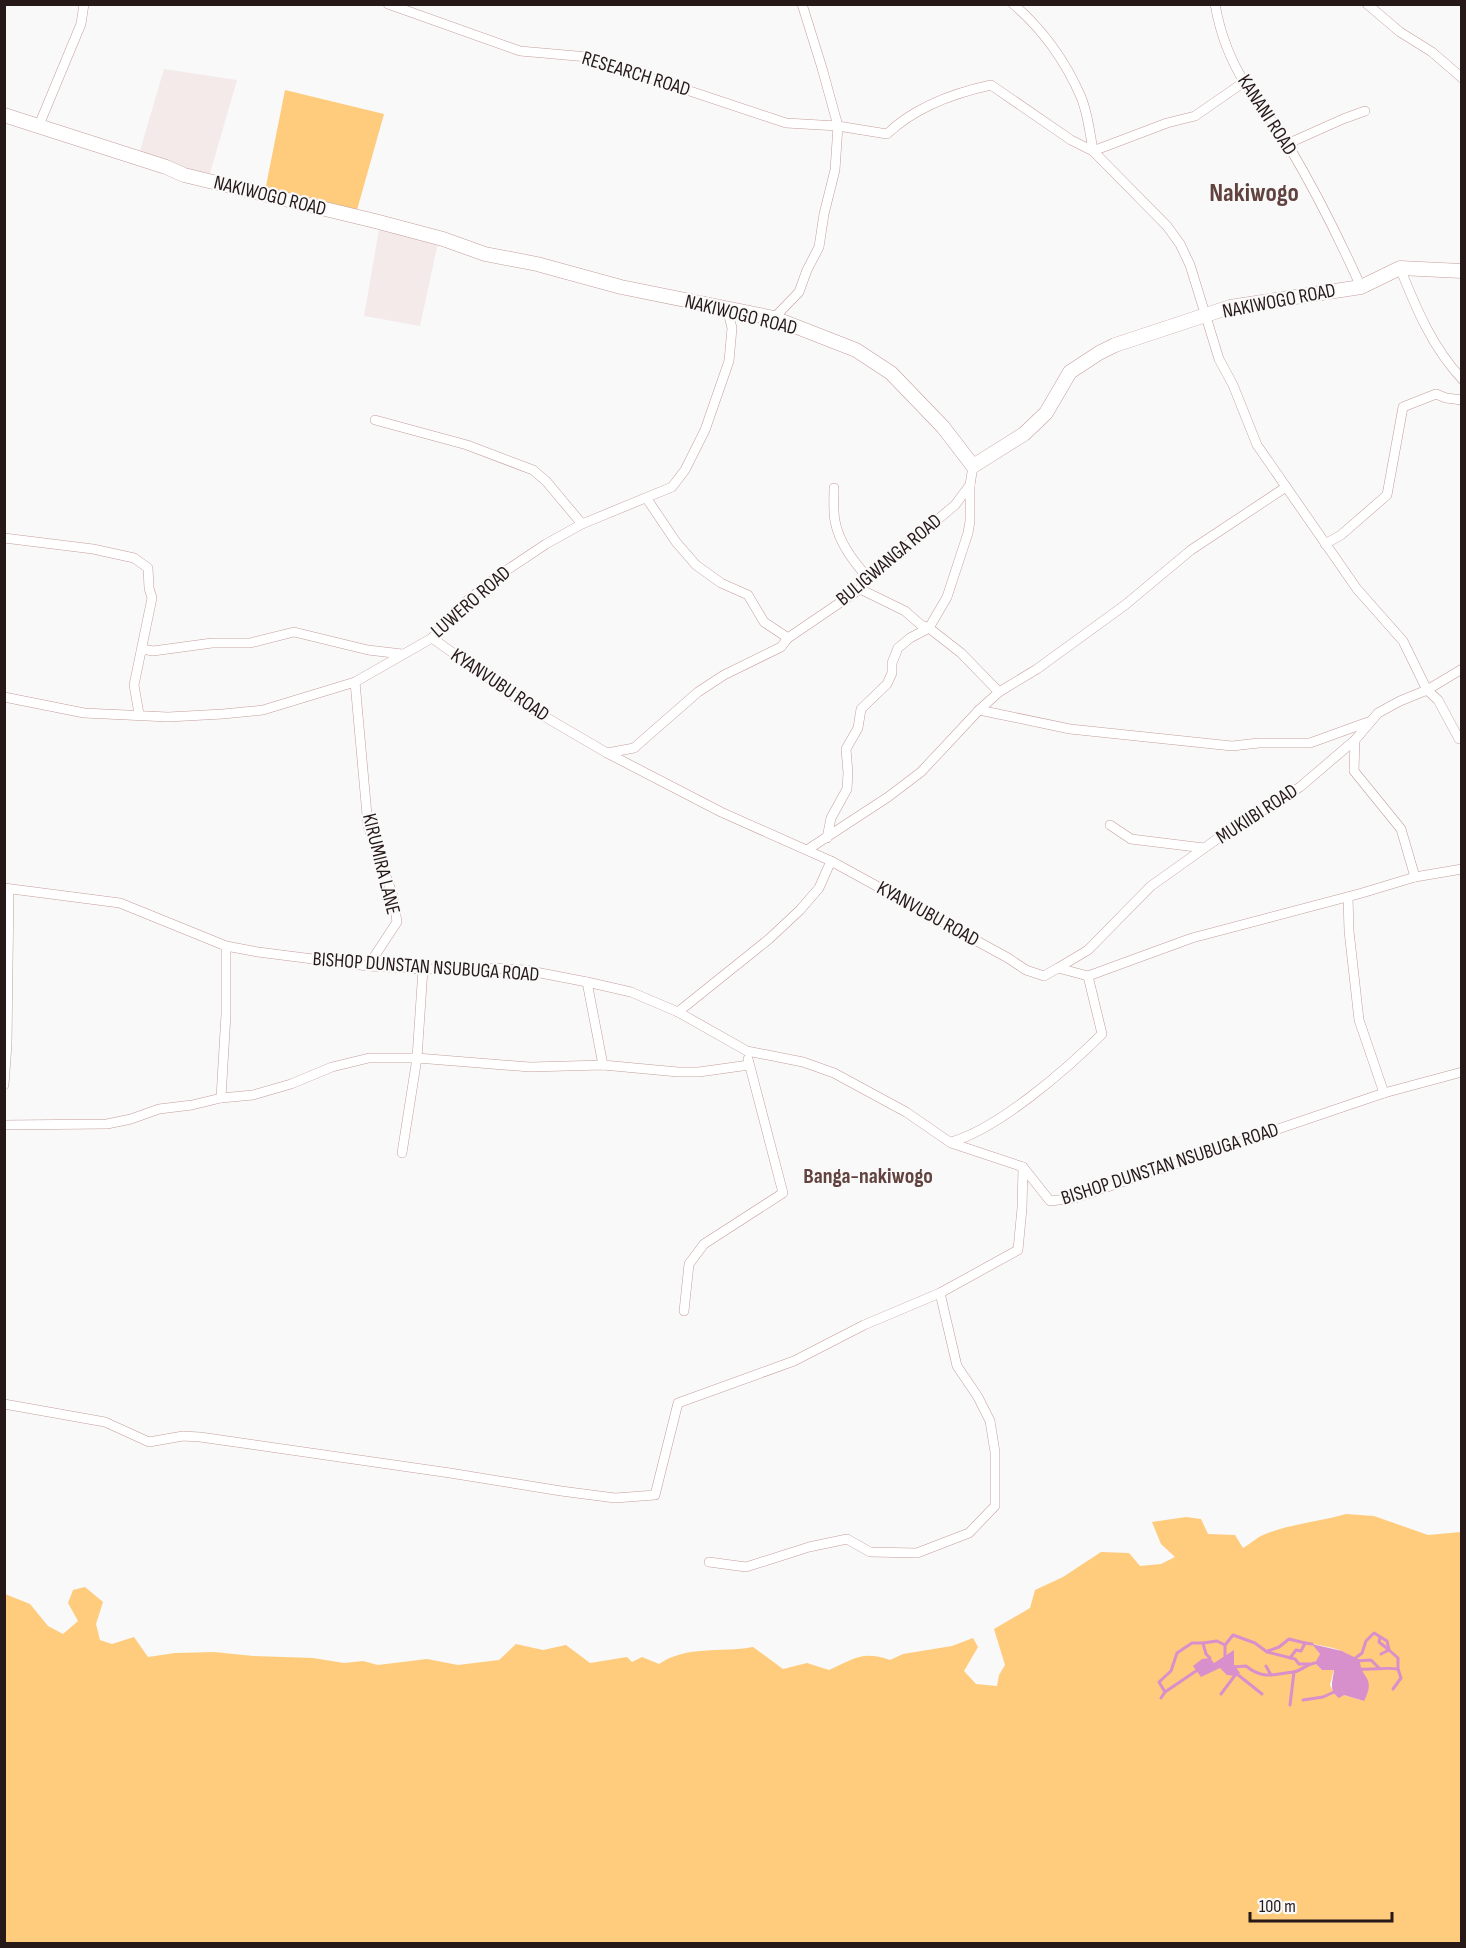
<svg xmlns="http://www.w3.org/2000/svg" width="1466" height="1948" font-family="'Sofia Sans Condensed',sans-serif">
<rect width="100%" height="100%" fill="#f9f9f9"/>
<g fill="#f4eae9">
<path d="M164,69L237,80L208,180L137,161Z"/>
<path d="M379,230L438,243L420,326L364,316Z"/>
</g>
<g fill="#ffcb7d" fill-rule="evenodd">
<path d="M285,90L384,114L357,210L265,191Z"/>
<path d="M1346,1514L1374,1516L1428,1535L1461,1532V1943L5,1944V1594L30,1604L48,1626L63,1634L78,1621L68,1603L73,1590L85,1587L103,1602L96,1624L100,1640L112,1644L134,1637L148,1657L175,1653L214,1652L253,1656L313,1658L344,1663L363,1661L378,1665L427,1659L458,1665L499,1660L516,1644L543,1650L566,1645L590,1663L627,1657L632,1662L642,1657L659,1664C687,1645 720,1653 753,1647L783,1669L807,1663L829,1670C854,1659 862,1650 890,1660L903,1654L952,1646L973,1638L978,1647L964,1671L976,1684L997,1686L999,1675L1005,1665L994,1629L1030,1608L1035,1590L1063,1577L1101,1552L1129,1553L1140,1566L1161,1564L1175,1557L1161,1544L1152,1522L1186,1517L1201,1519L1208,1534L1235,1535L1243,1548C1250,1544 1256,1538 1263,1535C1289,1524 1319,1522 1346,1514ZM1313,1644C1329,1647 1352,1650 1360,1667C1364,1676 1363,1691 1364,1701L1344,1695L1336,1696L1330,1685L1334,1669L1322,1670L1316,1664L1320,1654Z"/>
</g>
<g fill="#d790cb">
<path d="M1312,1644L1342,1651L1360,1660C1360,1679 1377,1676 1364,1701L1344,1695L1339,1698C1328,1690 1333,1681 1334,1670H1322L1315,1663L1320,1654Z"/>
<path d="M1234,1650V1665L1240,1673L1235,1676L1227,1675L1220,1668L1201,1677L1193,1666L1202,1659L1210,1658L1214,1663Z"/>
</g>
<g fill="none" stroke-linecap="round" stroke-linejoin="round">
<g stroke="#d790cb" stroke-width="3">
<path d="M1380,1637L1379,1642L1389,1650L1381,1654"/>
<path d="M1203,1643L1217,1641L1225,1645"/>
<path d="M1268,1651L1279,1647L1289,1639L1305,1643"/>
<path d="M1225,1656V1645L1233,1635L1255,1643L1267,1652L1295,1659L1299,1664H1310"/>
<path d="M1290,1658L1296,1650L1301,1651L1305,1643L1312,1644"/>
<path d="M1353,1660L1362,1653L1366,1641L1374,1633L1387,1641L1389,1650L1398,1658V1669"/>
<path d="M1356,1661L1371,1660L1379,1668"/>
<path d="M1266,1666L1271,1675"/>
<path d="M1233,1667L1246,1666C1263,1680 1274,1674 1294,1672"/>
<path d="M1360,1669C1373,1670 1385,1667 1398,1669L1401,1678L1393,1689"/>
<path d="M1237,1674L1262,1694"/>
<path d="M1165,1692L1159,1682L1171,1671L1177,1653L1192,1643H1203L1206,1654L1210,1658"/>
<path d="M1221,1694L1236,1674"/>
<path d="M1161,1698L1165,1692L1196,1671"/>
<path d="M1303,1700L1323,1697L1334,1692"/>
<path d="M1290,1705L1294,1672C1302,1670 1307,1664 1315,1663"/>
</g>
<defs>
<g id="street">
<path d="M388,4L520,51L588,57L786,123L838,126L887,134C914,108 954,93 991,85L1071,140L1093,151L1167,226L1180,244L1190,265L1219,359L1233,385L1257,445L1357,589L1403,641L1427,690L1438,700L1459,739"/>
<path d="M1013,4C1042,28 1066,62 1081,97C1088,114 1090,133 1093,151L1167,123L1195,116L1244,82"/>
<path d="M1215,4C1220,33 1230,60 1246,85C1259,105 1275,124 1288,145C1315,190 1339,238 1361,287"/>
<path d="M1367,4L1400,32L1432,52L1462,78"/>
<path d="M39,125L81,24L84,4"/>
<path d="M1287,144L1343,119L1365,111"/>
<path d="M1400,268C1416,308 1432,347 1462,379"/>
<path d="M774,318L799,292L807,270L819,247L824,214L835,170L838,126L822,68L802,4"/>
<path d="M375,420L467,445L533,470L546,481L582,524"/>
<path d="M834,488C834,499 833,511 835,521C839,543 854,562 868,578"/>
<path d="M647,499L676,542L696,565L721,583L748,595L764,622L788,638"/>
<path d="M4,538L93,549L134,558L148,568L149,588L152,598L134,685L139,714"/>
<path d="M1325,544L1341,535L1387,495L1403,407L1436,394L1446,398L1462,400"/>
<path d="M860,589L905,611L921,625L929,628L947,597L968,533L970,521V485"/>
<path d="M432,638L530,708L607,753L721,812L831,861L1008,958L1026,970L1044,976L1058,968L1088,976L1192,938L1362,893L1415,877L1462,869"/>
<path d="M142,649L153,651L212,643H250L294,632L368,650L402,654"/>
<path d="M355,682L368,826L393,896L397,922L368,966"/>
<path d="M4,697L84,713L168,717L223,714L263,710L355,682L432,638L463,604L498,576L546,544L582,524L672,487L685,470L705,430L729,361L732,328L727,308"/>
<path d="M979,710L1070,729L1232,746L1259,743H1310L1368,722"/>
<path d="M1355,740L1354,771L1401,829L1415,877"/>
<path d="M607,753L634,748L698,692L724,675L781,647L788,638L860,589L868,578L955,505L970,485L973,466"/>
<path d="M1110,825L1131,839L1204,848"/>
<path d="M827,838L831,818L847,789L848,773L846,749L858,728L861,709L887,684L892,673V663L898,648L910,638L929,628L961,653L999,692"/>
<path d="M807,850L888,797L921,772L979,710L999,692L1037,669L1125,605L1191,550L1286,487"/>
<path d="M4,888L120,903L226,946L258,952L368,966L423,969L493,968L525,970L587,982L631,992L678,1012L747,1051L803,1062L834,1073L906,1112L951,1143L1023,1167L1050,1201L1075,1198L1384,1093L1462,1072"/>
<path d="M1348,897L1349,931L1359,1020L1384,1093"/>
<path d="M1058,968L1088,950L1151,886L1217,839L1300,787L1355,740L1378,713L1400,701L1427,690L1462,669"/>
<path d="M587,982L603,1065"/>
<path d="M678,1012L769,939L800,910L819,888L831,861"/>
<path d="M4,1085L7,1044L9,889"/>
<path d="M221,1098L226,1014V946"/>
<path d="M4,1125L107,1124L131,1119L159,1109L192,1105L221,1098L253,1095L291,1084L332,1067L369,1058H417L530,1067L603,1065L678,1072H699L749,1065"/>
<path d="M951,1142C998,1129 1067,1069 1102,1034L1088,976"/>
<path d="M402,1153L417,1058L423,969"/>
<path d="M684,1311L689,1264L704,1244L783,1193L748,1059"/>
<path d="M4,1404L105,1422L149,1442L183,1436L200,1437L450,1473L561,1491L615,1498L655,1495L678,1403L794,1361L864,1325L940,1293L1018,1250L1022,1208L1023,1167"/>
<path d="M709,1562L746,1567L809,1547L847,1539L870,1552L917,1553L969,1533L995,1506V1452L990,1421L978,1397L957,1366L940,1293"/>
</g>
<path id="secondary" d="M4,115L166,167L184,175L375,221L443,239L485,254L537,264L621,287L774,318L856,350L891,373L943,427L973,466L1024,434L1046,413L1070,372L1099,353L1115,345L1230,307L1361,287L1400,268L1462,271"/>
</defs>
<use href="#street" stroke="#c49e9b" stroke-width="10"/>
<use href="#secondary" stroke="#c49e9b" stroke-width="15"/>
<use href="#street" stroke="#fff" stroke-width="9"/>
<use href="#secondary" stroke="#fff" stroke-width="14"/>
</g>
<g text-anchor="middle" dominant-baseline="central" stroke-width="4.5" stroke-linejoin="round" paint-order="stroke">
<g font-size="20" fill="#271918" stroke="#f9f9f9">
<text transform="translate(636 74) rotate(17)">RESEARCH ROAD</text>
<text transform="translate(1267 115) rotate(57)">KANANI ROAD</text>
<text transform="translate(270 196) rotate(14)">NAKIWOGO ROAD</text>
<text transform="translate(1279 301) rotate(-11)">NAKIWOGO ROAD</text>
<text transform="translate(741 315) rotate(14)">NAKIWOGO ROAD</text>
<text transform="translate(889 560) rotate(-40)">BULIGWANGA ROAD</text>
<text transform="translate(471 602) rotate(-41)">LUWERO ROAD</text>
<text transform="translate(500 685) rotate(34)">KYANVUBU ROAD</text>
<text transform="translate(1257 814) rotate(-33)">MUKIIBI ROAD</text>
<text transform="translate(381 864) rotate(76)">KIRUMIRA LANE</text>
<text transform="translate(928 914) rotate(29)">KYANVUBU ROAD</text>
<text transform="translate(426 967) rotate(4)">BISHOP DUNSTAN NSUBUGA ROAD</text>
<text transform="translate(1170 1164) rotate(-18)">BISHOP DUNSTAN NSUBUGA ROAD</text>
</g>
<g font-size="22" font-weight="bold" fill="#61423f" stroke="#f9f9f9">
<text x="868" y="1176">Banga-nakiwogo</text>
</g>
<g font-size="26" font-weight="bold" fill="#61423f" stroke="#f9f9f9">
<text x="1254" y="193">Nakiwogo</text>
</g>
</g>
<rect width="1466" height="1948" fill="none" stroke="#271918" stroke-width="12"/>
<path d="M1250 1912v9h142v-9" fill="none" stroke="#271918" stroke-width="3"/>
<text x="1259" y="1912" font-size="18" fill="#271918" stroke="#f9f9f9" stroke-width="4.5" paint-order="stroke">100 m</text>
</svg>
